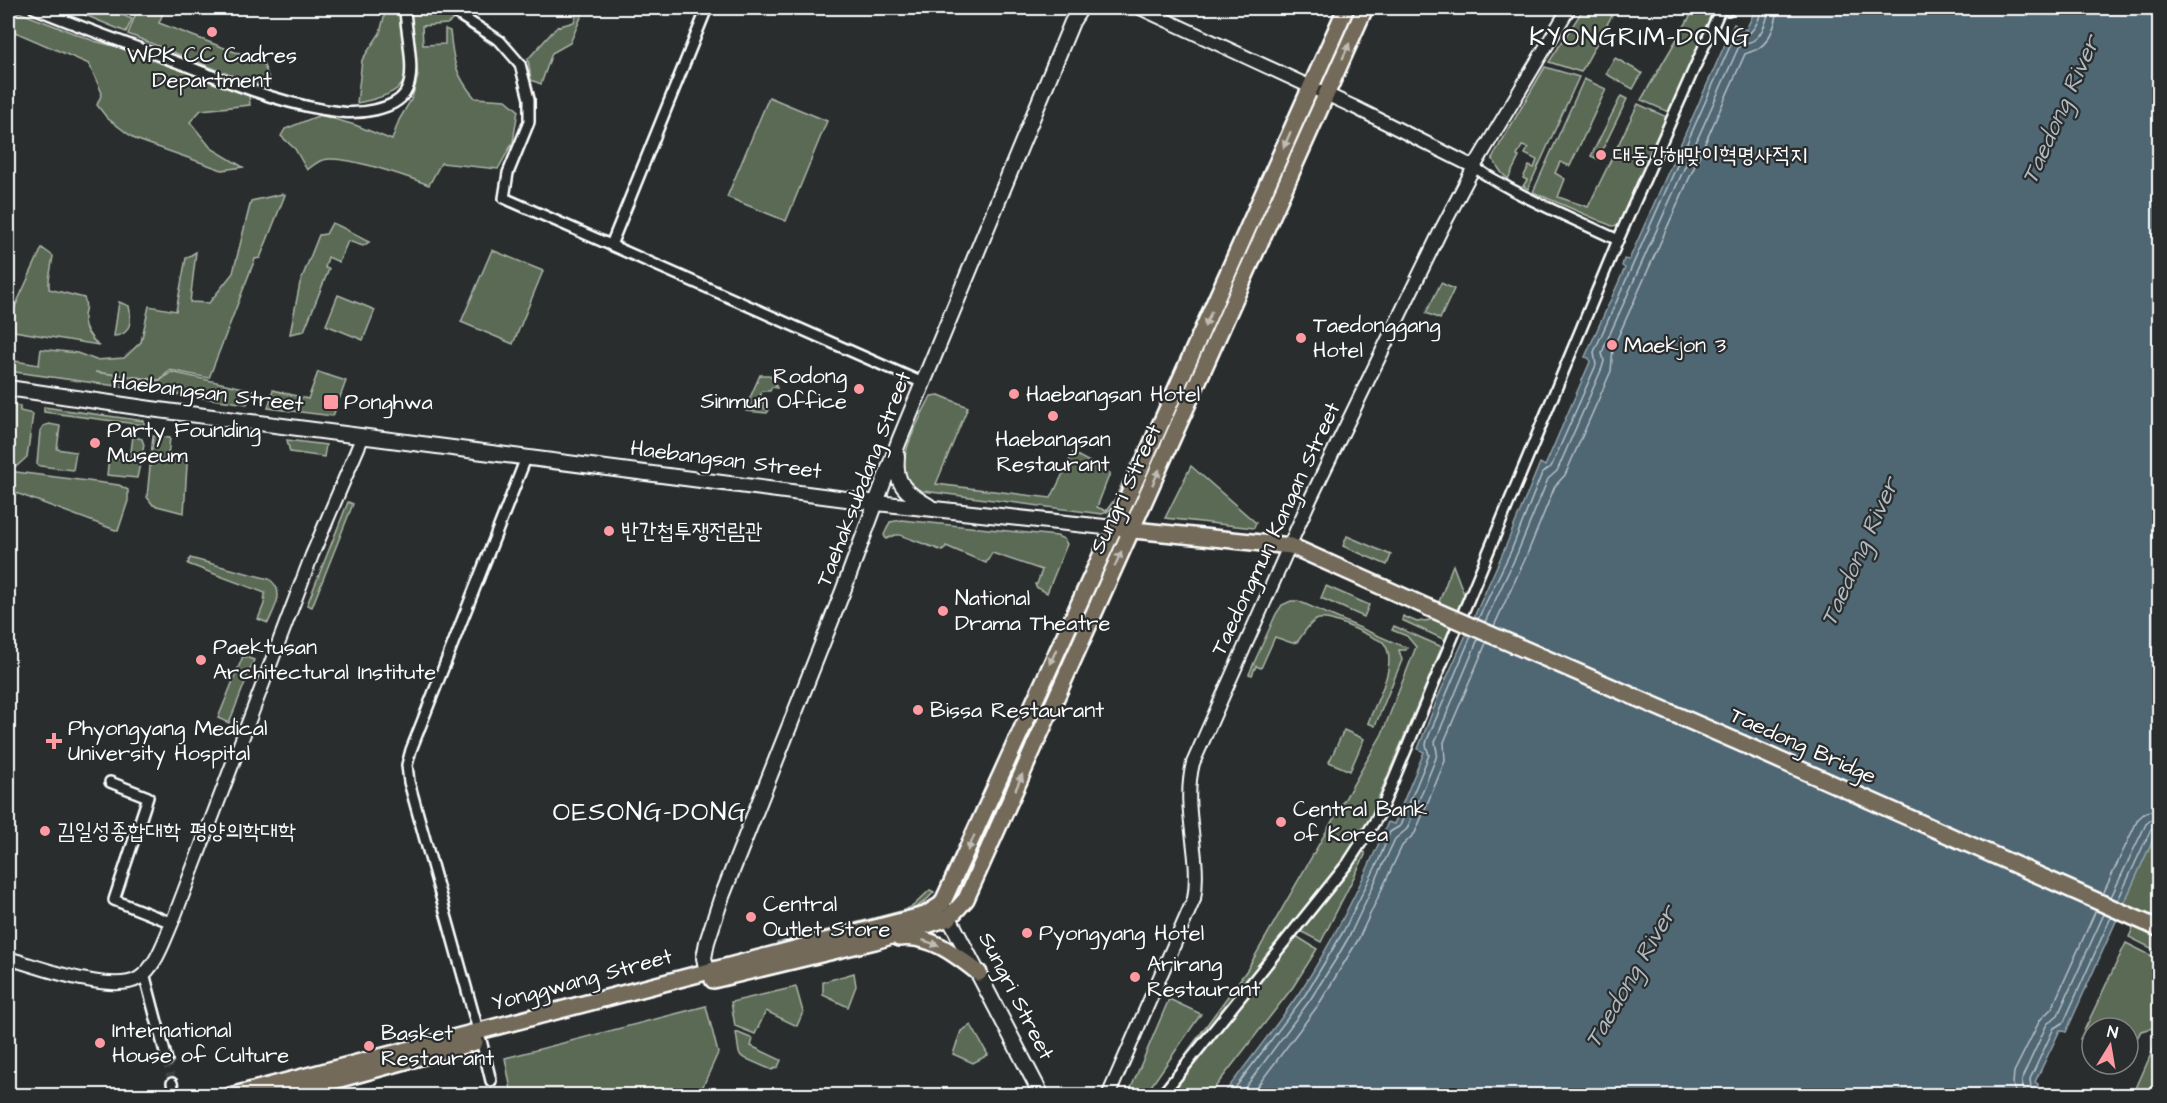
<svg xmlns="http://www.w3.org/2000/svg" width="2167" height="1103" font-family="'Architects Daughter','Poor Story',sans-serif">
<rect width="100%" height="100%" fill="#2a2d2e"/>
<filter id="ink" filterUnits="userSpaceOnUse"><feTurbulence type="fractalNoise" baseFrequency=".0167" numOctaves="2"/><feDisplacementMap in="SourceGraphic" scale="12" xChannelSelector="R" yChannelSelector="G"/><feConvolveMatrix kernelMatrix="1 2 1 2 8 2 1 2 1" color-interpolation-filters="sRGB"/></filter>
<g filter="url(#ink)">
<g fill="#5a6b54" stroke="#acb5aa" stroke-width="1.5">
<path d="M8,8L94,41L126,49L249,95L250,105L201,110L190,122L211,148L243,167L222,170L135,139L107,118L97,105L102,93L89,64L8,29Z"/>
<path d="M68,8H104L132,19L126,32Z"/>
<path d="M138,8H165L159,23L235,52L261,57L270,82L255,85L128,34Z"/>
<path d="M381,8H400C399,63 433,89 357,103L362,60L380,33L385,13Z"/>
<path d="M410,8H441L475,27L494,42L492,45L454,19L447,24L422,26L423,45L445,44V29L450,31C453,60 455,75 475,98L506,100L518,110L513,142L498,169L441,163L429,185C408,177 343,154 323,160C318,161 311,167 307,170L295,149L281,136L285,129L320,115L355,125L392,140L399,120L412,98L418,76L409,24Z"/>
<path d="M578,8H585L570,43L552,53L541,84L531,80L528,59L557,27L574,22Z"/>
<path d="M1584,8H1616L1581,72L1549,62Z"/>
<path d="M1695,8H1710L1717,10L1671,113L1641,100Z"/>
<path d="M1615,58L1642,73L1633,89L1606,74Z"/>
<path d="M1545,67L1579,77L1528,189L1523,186L1527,180L1523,178L1529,166L1534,168L1537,160L1525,154L1528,148L1522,146L1517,156L1519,157L1508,179L1501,172L1492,158Z"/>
<path d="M1584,79L1606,89L1570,166L1560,162L1555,173L1565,179L1558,197L1588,207L1638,104L1669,118L1622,222L1618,225L1612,226L1533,192Z"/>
<path d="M1621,96L1627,99L1598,159L1591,156Z"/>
<path d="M769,97L827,121L786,221L727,197Z"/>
<path d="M282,194L285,195L260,258L255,259L209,378L170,370L160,380L95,372L160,381L171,372L253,390L247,404L8,371V360L39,365L41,349L77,353L96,360L124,358L141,342L149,306L176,311L186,258L196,252L190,302L209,303L233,273L251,201Z"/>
<path d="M332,223C346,228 356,236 369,242L363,246L348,241L339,262L328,257L325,268L329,269L304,331L290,334L300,283L319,235L326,234Z"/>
<path d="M42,248L53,256L49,280V289L84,298C88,306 84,310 84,318C83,329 91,338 98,345L8,330V322Z"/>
<path d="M492,250L543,271L513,344L461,322Z"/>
<path d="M1441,283L1454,289L1440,319L1426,313Z"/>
<path d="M338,295L375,310L363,340L326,325Z"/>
<path d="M119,302L129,306C132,319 131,336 114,336Z"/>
<path d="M318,372L346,381L333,416L268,408L273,390L308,399Z"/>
<path d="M760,375H769L773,379L777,388L772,387L770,391H762L759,400L764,403V408L769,410L767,413L746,411L745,409Z"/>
<path d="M939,395L968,407L936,484L1051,498L1073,453L1110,473L1097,507L1106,511L1115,499L1131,463L1133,464C1126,479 1119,510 1102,514L923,491C917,489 910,488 906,483C894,463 921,416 931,396Z"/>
<path d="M8,404L20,406V411L33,414L27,457L17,466L8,464Z"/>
<path d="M44,407L144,421V425L44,412Z"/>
<path d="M49,424L60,426L57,449L76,452L73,470L40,466L37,464L40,431L43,426Z"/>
<path d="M133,436L142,439L144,445L137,478L107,475L109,457L130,460Z"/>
<path d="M153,436L170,438L168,456L185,459L187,465L184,513L153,505L147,497Z"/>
<path d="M287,440L326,445L324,457L290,452Z"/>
<path d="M1191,466L1256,523L1254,528L1165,518Z"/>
<path d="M8,471L119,485L128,490V501L118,531L8,490Z"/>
<path d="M348,502L353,504L312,607L307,605Z"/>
<path d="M902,520L1057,536L1064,539L1067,544L1047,593L1036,587L1035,584H1037L1042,570L992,553L986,563L946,546L943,551L900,535H895L886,539L884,535L890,522Z"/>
<path d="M1347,536L1391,555L1387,565L1343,546Z"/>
<path d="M190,558L269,579C286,591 275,607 268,623L258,619L264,604L265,593L188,564Z"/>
<path d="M1453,565L1464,594L1445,640L1402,620L1403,616L1417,622L1430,620C1441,602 1445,584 1453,565Z"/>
<path d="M1326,586L1369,605L1364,617L1321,598Z"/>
<path d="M1291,601H1298L1407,648L1406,650H1399L1402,660L1375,726L1368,723C1376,701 1400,662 1383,642C1369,636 1328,613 1316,620C1308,624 1303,635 1297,642L1292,643L1275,637L1261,668L1256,666L1252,675L1249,674L1276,614L1282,605Z"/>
<path d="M1394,626L1442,647L1363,834L1343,862L1155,1096L1247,970L1382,734L1416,647L1407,636L1392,630Z"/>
<path d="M243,656L254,660L229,723L218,718Z"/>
<path d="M1344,730L1364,739L1350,771L1329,762Z"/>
<path d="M2159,826V952L2129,937L2141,911L2123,903Z"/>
<path d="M1362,852H1365V855L1321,942L1300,931Z"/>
<path d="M930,890L934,892C926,902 917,908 905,913L778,947L777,943L905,910L913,906Z"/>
<path d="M1296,936L1317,949L1293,987L1209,1095L1203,1091L1198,1095H1180L1174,1090Z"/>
<path d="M2126,943L2160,960L2159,1013L2153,1028L2141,1031L2128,1055V1028H2092V1044L2080,1039Z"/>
<path d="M854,973L856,986L848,1007L823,995V982Z"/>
<path d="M796,987L803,1012L797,1026L766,1011L755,1034L735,1026L731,1002Z"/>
<path d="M1169,999L1201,1014L1145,1095H1128Z"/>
<path d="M706,1006L718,1053L699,1095H512L505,1058Z"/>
<path d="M971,1025L988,1055L973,1063L953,1054L961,1031Z"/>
<path d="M736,1032L753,1039L751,1046L781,1060L778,1067L772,1070L742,1057L739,1053Z"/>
<path d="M2159,1035V1095H2133L2159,1036Z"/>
</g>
<path fill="#4f6673" stroke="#95a3ab" stroke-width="1.5" d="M1754,8H2159V826L2066,1032L2060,1030L2035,1082L2038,1084V1095L1222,1096C1248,1062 1275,1028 1299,993C1335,939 1363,881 1388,822L1394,824L1424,752L1418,749L1438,697L1505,548L1540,463L1545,466L1590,362L1589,358L1585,357L1625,268L1622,266L1624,259L1629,260L1734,24L1746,30L1755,10Z"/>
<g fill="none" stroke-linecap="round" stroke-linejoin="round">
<g stroke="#b9c2c7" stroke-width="1.5">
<path d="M1478,619L1511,551L1542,473L1551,467L1596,365L1594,352L1735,35L1738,33L1746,35C1754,32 1762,16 1760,8"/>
<path d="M1485,622L1517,554L1548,479L1557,471L1602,368L1604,361L1602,353L1605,345L1740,44C1744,43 1750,43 1754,40C1762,35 1769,17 1768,8"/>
<path d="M1494,626L1526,557L1555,486L1565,475L1611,371L1613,348L1745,54C1749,52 1755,51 1759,48C1770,41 1778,20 1777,8"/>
<path d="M2103,894L2138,819L2146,812L2160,809"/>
<path d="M2111,897L2146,824L2152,819L2160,818"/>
<path d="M2118,900L2151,829L2160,825"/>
<path d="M1229,1096L1305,995L1343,932L1378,862L1390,832L1400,826L1429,755L1426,745L1427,740L1471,636"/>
<path d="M1239,1096L1310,1000L1336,959L1350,935L1395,839L1407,829L1436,758L1437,752L1435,742L1478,639"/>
<path d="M1250,1096L1319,1004L1358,940L1402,846L1415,833L1445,761L1444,742L1486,643"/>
<path d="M2016,1096L2013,1084L2014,1072L2040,1020L2052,1008L2096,910"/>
<path d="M2025,1096L2022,1083L2023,1076L2047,1024L2058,1015L2104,914"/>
<path d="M2032,1096L2030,1079L2054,1028L2064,1022L2111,917"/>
</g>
<g stroke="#3f4243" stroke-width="9" stroke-dasharray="9 4.5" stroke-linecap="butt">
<path d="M167,1060L172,1083"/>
<path d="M491,1081L494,1096"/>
</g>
<defs>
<g id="minor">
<path d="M34,8C82,28 131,45 179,63C232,83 285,106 341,112C360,114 394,110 405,93C418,75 405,30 405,8"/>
<path d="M448,8L500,41L520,64L529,99V122L508,173L504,198L923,383"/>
<path d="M1723,8L1728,10L1730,8"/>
<path d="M1474,167C1518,197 1570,217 1618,240"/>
<path d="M611,245L707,8"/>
<path d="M110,782L148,797L114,900L172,923"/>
<path d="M144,973L167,1060"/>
<path d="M478,1030L409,782L407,765L411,750L526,458"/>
<path d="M481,1040L491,1081"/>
<path d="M172,1083L175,1096"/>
<path d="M1161,1096L1348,863L1379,815L1618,240L1721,8"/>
</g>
<g id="tertiary">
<path d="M1140,8L1354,107L1474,167"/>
<path d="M8,958C36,966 113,995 139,978C156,967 164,941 172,923L312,555L363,436"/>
<path d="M1108,1096L1194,899C1202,854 1181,811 1193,763L1307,506L1441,230L1474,167L1569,8"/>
</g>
<g id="secondary">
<path d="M8,388L151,409L877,503L1114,528"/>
<path d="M897,456C894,484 906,493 929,506"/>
<path d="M944,908L1042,1096"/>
<path d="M707,971L704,958L707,942L721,899L843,591L899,441L1072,22L1081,8"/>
</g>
<g id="primary">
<path d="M1124,529L1291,546L1427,607"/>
<path d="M1743,744L2160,929"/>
<path d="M899,938C931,934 956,955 979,973"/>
<path d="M713,980L875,941L949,918L966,899L1365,8"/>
<path d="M230,1096L925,915L942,904L1136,479L1346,8"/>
<path d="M278,1096L475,1042"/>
</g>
</defs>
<use href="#minor" stroke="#fff" stroke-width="14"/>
<use href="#tertiary" stroke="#fff" stroke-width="16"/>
<use href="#secondary" stroke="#fff" stroke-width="18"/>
<use href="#primary" stroke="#fff" stroke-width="20"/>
<use href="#minor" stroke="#2a2d2e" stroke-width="9"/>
<use href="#tertiary" stroke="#2a2d2e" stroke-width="12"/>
<use href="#secondary" stroke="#2a2d2e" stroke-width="14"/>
<use href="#primary" stroke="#736b5a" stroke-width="15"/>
<defs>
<path id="primary-bridge" d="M1427,607L1743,744"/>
</defs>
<use href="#primary-bridge" stroke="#fff" stroke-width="20" stroke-linecap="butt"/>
<use href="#primary-bridge" stroke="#736b5a" stroke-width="15"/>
</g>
<defs><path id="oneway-solid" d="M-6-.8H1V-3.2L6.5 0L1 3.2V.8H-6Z" transform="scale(1.5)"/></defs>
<g fill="#c0bcb5">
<use href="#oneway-solid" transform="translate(1346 51) rotate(-66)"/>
<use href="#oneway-solid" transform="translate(1287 140) rotate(114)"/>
<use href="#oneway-solid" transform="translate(1208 319) rotate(114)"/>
<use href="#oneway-solid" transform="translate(1156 477) rotate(-65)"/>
<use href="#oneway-solid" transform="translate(1118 559) rotate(-66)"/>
<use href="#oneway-solid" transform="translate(1053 657) rotate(115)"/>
<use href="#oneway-solid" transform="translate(1019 782) rotate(-66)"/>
<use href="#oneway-solid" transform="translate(971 843) rotate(114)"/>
<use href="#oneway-solid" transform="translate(931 943) rotate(19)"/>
</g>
</g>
<g fill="#ff9aa2" stroke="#2a2d2e" stroke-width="2">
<circle cx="212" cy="32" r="6"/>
<circle cx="1601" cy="155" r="6"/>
<circle cx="1301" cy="338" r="6"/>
<circle cx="1612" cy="345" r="6"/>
<circle cx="859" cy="389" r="6"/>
<circle cx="1014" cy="394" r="6"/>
<rect x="323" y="394" width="16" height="16" rx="3"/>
<circle cx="1053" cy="416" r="6"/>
<circle cx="95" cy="443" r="6"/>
<circle cx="609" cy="531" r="6"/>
<circle cx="943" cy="611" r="6"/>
<circle cx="201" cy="660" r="6"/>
<circle cx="918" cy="710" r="6"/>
<path d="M51 732h6v6h6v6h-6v6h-6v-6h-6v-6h6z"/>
<circle cx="1281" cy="822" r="6"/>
<circle cx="45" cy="831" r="6"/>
<circle cx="751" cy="917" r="6"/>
<circle cx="1027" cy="933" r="6"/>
<circle cx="1135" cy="977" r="6"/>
<circle cx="100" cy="1043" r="6"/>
<circle cx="369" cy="1046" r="6"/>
</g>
<g text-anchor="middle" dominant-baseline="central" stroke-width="4.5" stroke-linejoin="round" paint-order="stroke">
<g font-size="22" fill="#fff" stroke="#2a2d2e" text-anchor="start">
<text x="212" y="55" text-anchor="middle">WPK CC Cadres<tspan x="212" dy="25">Department</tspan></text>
<text x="1613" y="155">대동강해맞이혁명사적지</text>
<text x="1313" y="325">Taedonggang<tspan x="1313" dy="25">Hotel</tspan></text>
<text x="1624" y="345">Maekjon 3</text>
<text x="847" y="376" text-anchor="end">Rodong<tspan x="847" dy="25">Sinmun Office</tspan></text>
<text x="1026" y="394">Haebangsan Hotel</text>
<text x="344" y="402">Ponghwa</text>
<text x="107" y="430">Party Founding<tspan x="107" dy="25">Museum</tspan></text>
<text x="1053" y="439" text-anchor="middle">Haebangsan<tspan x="1053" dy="25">Restaurant</tspan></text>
<text x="621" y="531">반간첩투쟁전람관</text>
<text x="955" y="598">National<tspan x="955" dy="25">Drama Theatre</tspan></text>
<text x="213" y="647">Paektusan<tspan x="213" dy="25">Architectural Institute</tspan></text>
<text x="930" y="710">Bissa Restaurant</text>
<text x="68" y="728">Phyongyang Medical<tspan x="68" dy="25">University Hospital</tspan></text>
<text x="1293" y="809">Central Bank<tspan x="1293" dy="25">of Korea</tspan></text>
<text x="57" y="831">김일성종합대학 평양의학대학</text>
<text x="763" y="904">Central<tspan x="763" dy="25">Outlet Store</tspan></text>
<text x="1039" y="933">Pyongyang Hotel</text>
<text x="1147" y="964">Arirang<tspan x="1147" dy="25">Restaurant</tspan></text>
<text x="112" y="1030">International<tspan x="112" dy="25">House of Culture</tspan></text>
<text x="381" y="1033">Basket<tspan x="381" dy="25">Restaurant</tspan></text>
</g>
<g font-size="22" fill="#fff" stroke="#2a2d2e">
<text transform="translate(208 393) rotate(7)">Haebangsan Street</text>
<text transform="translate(726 460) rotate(7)">Haebangsan Street</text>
<text transform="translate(864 479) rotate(-69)">Taehaksubdang Street</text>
<text transform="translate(1126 489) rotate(-65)">Sungri Street</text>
<text transform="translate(1276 529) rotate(-65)">Taedongmun Kangan Street</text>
<text transform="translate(1803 746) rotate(24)">Taedong Bridge</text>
<text transform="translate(582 980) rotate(-15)">Yonggwang Street</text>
<text transform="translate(1016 996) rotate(63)">Sungri Street</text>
</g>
<g font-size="24" font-style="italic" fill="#b0bac0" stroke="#2a2d2e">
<text transform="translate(2061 110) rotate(-66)">Taedong River</text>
<text transform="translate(1860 552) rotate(-66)">Taedong River</text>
<text transform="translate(1631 977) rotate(-60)">Taedong River</text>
</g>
<g font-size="26" letter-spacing="1.5" fill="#fff" stroke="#2a2d2e">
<text x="1640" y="37">KYONGRIM-DONG</text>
<text x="650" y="812">OESONG-DONG</text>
</g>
</g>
<rect width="2167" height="1103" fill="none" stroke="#2a2d2e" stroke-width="30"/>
<rect x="15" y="15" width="2137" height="1073" fill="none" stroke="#fff" stroke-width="2" filter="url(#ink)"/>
<g transform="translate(2110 1046) rotate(11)"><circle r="28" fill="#2a2d2e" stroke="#7f8182" stroke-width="1.5"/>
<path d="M0-4.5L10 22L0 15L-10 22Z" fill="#ff9aa2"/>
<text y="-9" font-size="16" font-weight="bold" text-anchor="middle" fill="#ffffff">N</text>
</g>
</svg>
